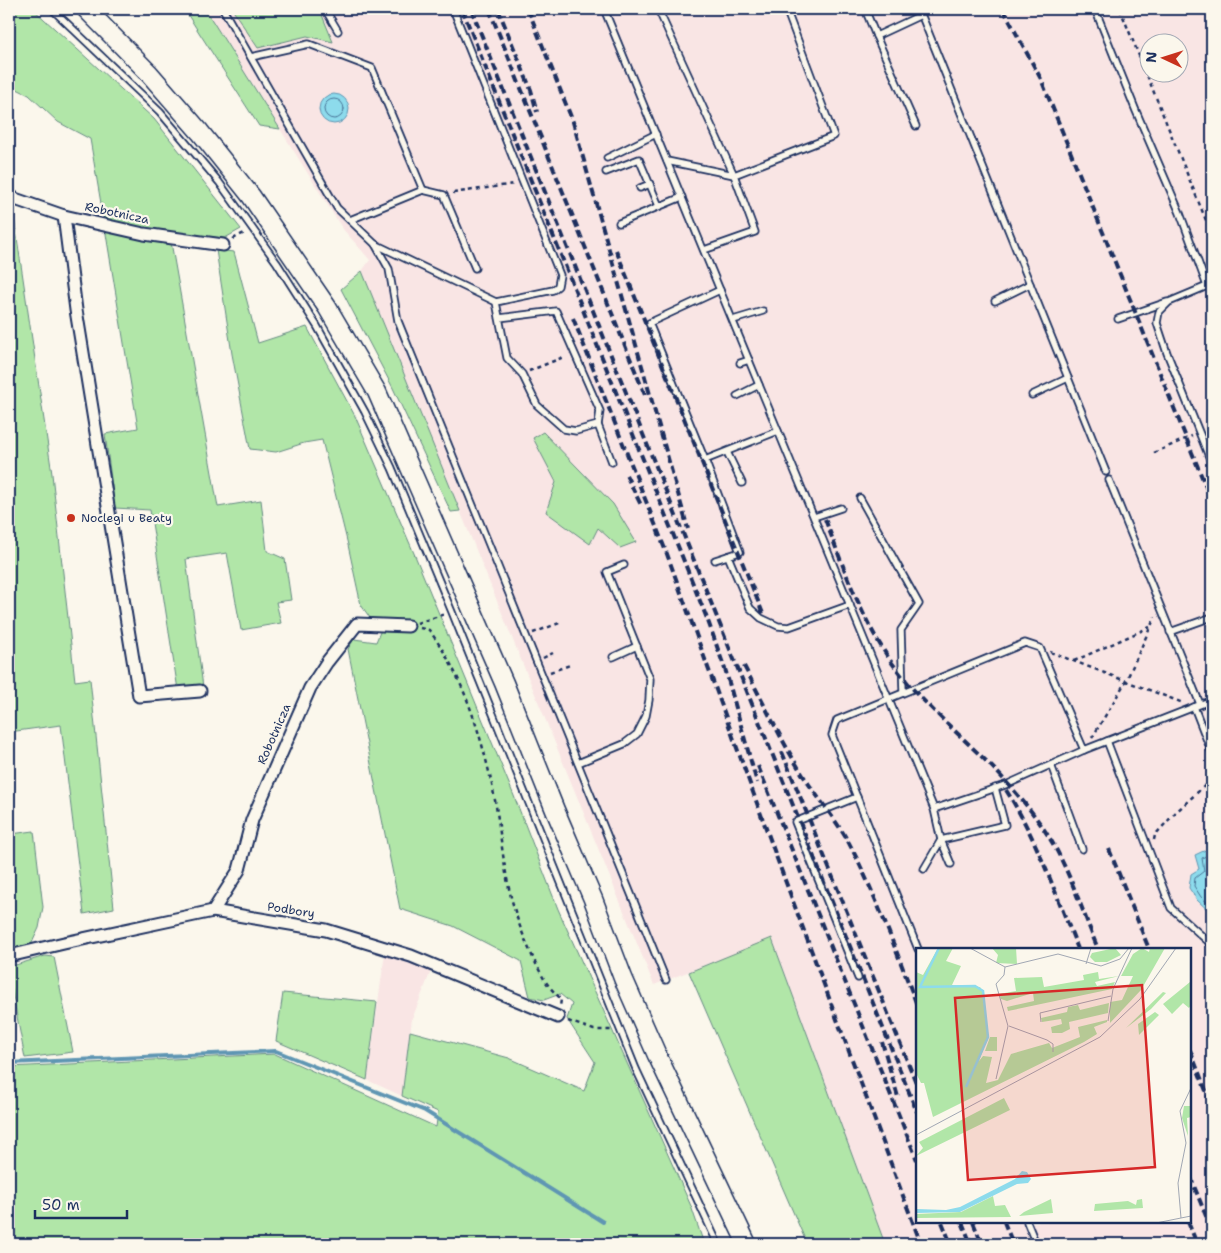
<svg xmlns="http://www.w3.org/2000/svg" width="1221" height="1253" font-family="'Shantell Sans',sans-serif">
<rect width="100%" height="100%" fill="#fbf7ec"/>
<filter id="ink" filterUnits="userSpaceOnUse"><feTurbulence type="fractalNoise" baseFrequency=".02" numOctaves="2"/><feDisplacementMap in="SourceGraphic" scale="10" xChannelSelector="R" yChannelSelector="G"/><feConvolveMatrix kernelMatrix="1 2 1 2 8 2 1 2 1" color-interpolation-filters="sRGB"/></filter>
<g filter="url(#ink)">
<g fill="#f9e5e4" fill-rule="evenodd">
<path d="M205,9H1212V1244H885L772,939L654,985L362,271L370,260L342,228ZM1148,42H1178V72H1148ZM917,949H1190V1222H917Z"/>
<path d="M385,953L431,971L412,1019L402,1096L367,1080Z"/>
</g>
<g fill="#b1e6a8" stroke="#668a83">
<path d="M9,9H33L154,119L241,229L225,238L145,231L104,221L90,139L58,122L29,95L9,85Z"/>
<path d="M184,9H205L280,129L259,126Z"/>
<path d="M232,9H316L322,15L333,42L307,36L258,48Z"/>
<path d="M9,202L12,204L52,474L75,681L90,679L114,908L84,914L61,725L9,732Z"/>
<path d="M105,228L171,242L218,507L261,500L267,551L285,559L291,600L276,602L281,623L241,630L227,553L186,559L203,687L178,690L150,510L115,508L105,434L138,428Z"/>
<path d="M216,250L234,252L258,343L307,327L355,416L416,558L514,796L558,909L691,1206L704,1244H9V1067L275,1054L436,1127L438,1112L402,1096L410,1031L509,1058L584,1091L595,1062L567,1019L572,1004L560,994L544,1000L530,997L521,961L453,926L400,909L348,649L354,639L376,642L380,632L361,605L348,545L322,440L304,443L276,452L250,449L232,354Z"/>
<path d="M362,271L460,511L451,512L393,388L341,289Z"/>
<path d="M543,432L613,504L636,542L620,548L598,528L590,544L546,512L556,482L533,438Z"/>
<path d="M9,812L11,834L34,831L43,907L39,928L30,947L9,953Z"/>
<path d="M772,938V939L885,1244H807L689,972Z"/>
<path d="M45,956L54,957L73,1052L25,1058L9,975V967Z"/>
<path d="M283,993L377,1002L367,1080L276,1041Z"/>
</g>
<g fill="#8ddbec" stroke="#5f96b3">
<circle cx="334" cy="109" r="15"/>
<path d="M1212,847V914L1197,900L1189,888L1191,874L1199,869L1195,855Z"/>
</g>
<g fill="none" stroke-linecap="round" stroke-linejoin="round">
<g stroke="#497497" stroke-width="1">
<circle cx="334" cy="109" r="10"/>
<path d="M1212,853L1202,858L1204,871L1195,878L1194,886L1201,897L1212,907"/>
</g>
<path stroke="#5f96b3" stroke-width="4" d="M9,1063L276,1051L425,1111L603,1222"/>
<defs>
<g id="service">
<path d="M52,9L160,112L219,182L277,263L317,326L365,412L392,468L452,612L636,1069L718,1244"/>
<path d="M223,9L337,208L375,244L389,269L398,321L666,980"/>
<path d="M325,9L338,31"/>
<path d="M453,9L560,275L558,286L553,290L496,302"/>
<path d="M604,9L934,809L1008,784L1084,750L1212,700"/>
<path d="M658,9L734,175L667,161"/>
<path d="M865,9L876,36"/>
<path d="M919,9L1106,472"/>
<path d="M1095,9L1136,111L1180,213L1207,286"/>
<path d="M251,57L309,44L372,68L423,190L350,220"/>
<path d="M916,126L876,36L921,15"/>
<path d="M607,158L656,134"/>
<path d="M606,172L639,159L659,206"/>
<path d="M640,188L650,184"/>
<path d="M423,190L444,195L475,268"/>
<path d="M619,223L682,197"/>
<path d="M375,244L496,302L507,358L522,374L537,405L564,429L576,431L598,425L600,411L556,311L499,318"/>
<path d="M704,250L755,232L734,175L834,136L786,9"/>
<path d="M1212,284L1169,302L1159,312L1157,323L1167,353L1212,464"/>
<path d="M720,290L649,323L705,460L778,431"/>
<path d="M995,301L1030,284"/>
<path d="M1118,319L1167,302"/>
<path d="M733,320L763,311"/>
<path d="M740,363L749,360"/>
<path d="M1032,395L1068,378"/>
<path d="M737,396L759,385"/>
<path d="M598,425L612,462"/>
<path d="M727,452L742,483"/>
<path d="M705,460L740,552L715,560"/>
<path d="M1109,480L1200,704"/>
<path d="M860,498L919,604L901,630L903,692"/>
<path d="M814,517L841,508"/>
<path d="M728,556L750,608L761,618L778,626L789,627L850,605"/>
<path d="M1170,632L1212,617"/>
<path d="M613,657L637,646"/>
<path d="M1194,707L1212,753"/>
<path d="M1107,741L1171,908L1212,945"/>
<path d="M578,763L624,744L637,734L646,716L649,700L650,679L607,572L624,565"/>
<path d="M1051,765L1082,849"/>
<path d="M857,797L795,822L858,978"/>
<path d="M934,809L941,840L1005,825L995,788"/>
<path d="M924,869L941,840L951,864"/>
<path d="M918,949L832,735L837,720L1025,643L1040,648L1084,750"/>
<path d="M1027,1222L1036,1244"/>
</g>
<g id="minor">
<path d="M9,195L15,199L64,216L144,234L223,245"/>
<path d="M64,216L76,310L139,696L200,691"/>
<path d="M213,911L239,870L252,820L310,688L327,662L357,624L408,626"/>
<path d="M9,956L64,943L213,911L326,930L411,956L558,1017"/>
</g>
<path id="primary" d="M86,9L148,72L200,132L251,196L327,307L377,392L504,683L555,810L593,899L623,978L657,1055L747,1244"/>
</defs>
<use href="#service" stroke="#1b2f5e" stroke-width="9"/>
<use href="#minor" stroke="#1b2f5e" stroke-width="15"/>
<use href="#primary" stroke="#1b2f5e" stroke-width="21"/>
<g stroke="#1b2f5e" stroke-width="2.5" stroke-dasharray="4 4" stroke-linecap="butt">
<path d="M1120,9L1212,235"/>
<path d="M453,193L514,184"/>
<path d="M233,239L246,232"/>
<path d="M529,371L566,356"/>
<path d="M1154,453L1192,436"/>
<path d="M417,623L445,614"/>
<path d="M420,628L429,630C463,675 480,731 492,785C500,822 502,861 511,897C518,925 530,954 544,979C548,986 555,993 561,999L560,1007"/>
<path d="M533,633L562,622"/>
<path d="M1050,652L1183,703"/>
<path d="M543,658L553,653"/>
<path d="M1074,661L1150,627"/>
<path d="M550,672L570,665"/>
<path d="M1092,738L1126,681L1155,617"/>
<path d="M1154,840L1155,835L1175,813L1212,779"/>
<path d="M568,1021L594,1030H611"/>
</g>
<use href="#service" stroke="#fbf7ec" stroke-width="5.5"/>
<use href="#minor" stroke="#fbf7ec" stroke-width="11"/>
<use href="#primary" stroke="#fbf7ec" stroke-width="18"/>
<g stroke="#1b2f5e" stroke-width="4" stroke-dasharray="8 4" stroke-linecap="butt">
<path d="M462,9L708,621L726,672L757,783"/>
<path d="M471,9L917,1112"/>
<path d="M489,9L645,395"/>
<path d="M498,9L531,90L537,112"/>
<path d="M528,9L573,122L688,529"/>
<path d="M1003,9L1041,79L1212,502"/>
<path d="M616,250L764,616"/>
<path d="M573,318L667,554L776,856L921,1244"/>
<path d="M626,475L641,505"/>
<path d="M825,519C843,566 860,615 888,657C920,705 970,741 1008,784C1029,807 1049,833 1062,861C1076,890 1086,920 1098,949"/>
<path d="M744,666C762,700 778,734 798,767C813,793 834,816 849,843C876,895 896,951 917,1005"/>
<path d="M782,752L917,1085"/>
<path d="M758,766L917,1160"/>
<path d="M1006,790C1037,839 1056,895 1078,949"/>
<path d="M1109,849L1149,949"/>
<path d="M882,1042L898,1097"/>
<path d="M1190,1050L1212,1106"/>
<path d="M1190,1176L1212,1231"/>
<path d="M942,1222L951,1244"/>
<path d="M962,1222L971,1244"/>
<path d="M973,1222L982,1244"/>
<path d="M1004,1222L1013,1244"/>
<path d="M1188,1222L1197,1244"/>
</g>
</g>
</g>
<circle fill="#c8321e" stroke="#fbf7ec" stroke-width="2" cx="71" cy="518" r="5"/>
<g text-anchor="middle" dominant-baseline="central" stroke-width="4.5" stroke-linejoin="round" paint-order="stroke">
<g font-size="12" fill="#1b2f5e" stroke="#fbf7ec">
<text transform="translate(117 213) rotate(12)">Robotnicza</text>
<text transform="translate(274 734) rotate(-66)">Robotnicza</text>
<text transform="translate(291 910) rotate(9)">Podbory</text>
</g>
<g font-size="12" fill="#1b2f5e" stroke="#fbf7ec" text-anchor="start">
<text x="81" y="518">Noclegi u Beaty</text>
</g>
</g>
<g transform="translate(916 948)">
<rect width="275" height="275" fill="#fbf7ec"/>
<path d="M22,0H37L30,13L45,18L36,37L64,39L66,42L72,89L63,113L67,108L76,109L70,135L82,132L95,106L133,95L136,100L164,89L162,79L191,72V74L178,79L181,86L168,94L17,169L8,135H5L0,125V24L7,27ZM76,0H100L101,16L80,15L82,7ZM199,0L205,7L191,14H179L174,9L176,5ZM226,0L233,4L234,0H249L225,42L194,75V54L206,52L217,28H205L217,6ZM182,24L183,31L203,28L179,34L181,38L199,34L196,41L92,63L91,59L118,53L117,45L91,53L85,51L83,46L100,43L98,30L126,29L128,39L168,32L167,27ZM274,34L275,57L273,60L267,55L256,66L247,56ZM247,44L250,45L235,61L210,80ZM193,55L192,65L153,74L154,81L146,85H136L135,79L146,76L145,71L126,74L125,70L151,64L152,59L162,57L164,62ZM239,64L243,67L223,87L222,76ZM74,89H81V103H69ZM88,150L94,162L0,208L7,200L3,194ZM268,158H275V169L271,170L272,188L266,170ZM77,248L79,258L89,257L95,269L0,270V266L45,264ZM135,251L137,265L103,268L108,264ZM226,251L227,260L178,263L179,256L212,253L220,257L221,252Z" fill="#b1e6a8"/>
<path d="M106,223L111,224L115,231L112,235L101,236L44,264L0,265V261L30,262L44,259L99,231Z" fill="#8ddbec"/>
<path fill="none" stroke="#8ddbec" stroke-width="2.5" d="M23,0L4,39L59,38L67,43L72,89L50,139"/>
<path fill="none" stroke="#a1a7b3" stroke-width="1" d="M54,0L89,19L142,6L185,18L204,11L213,0M170,16L175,0M192,73L197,41L216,0M125,74L124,65L195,48M93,78L131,92L137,96V104M80,131L92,78L80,36L88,27L89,19M0,187L184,89L224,51L260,0M265,270L262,235L270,195L264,163L275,140M240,275L275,268"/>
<path fill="#d62828" fill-opacity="0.15" stroke="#d62828" stroke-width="2.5" d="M226,37L239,219L52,232L39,50Z"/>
<rect width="275" height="275" fill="none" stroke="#1b2f5e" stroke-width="2.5"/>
</g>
<rect width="1221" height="1253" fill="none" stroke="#fbf7ec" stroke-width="30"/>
<rect x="15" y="15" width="1191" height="1223" fill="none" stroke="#1b2f5e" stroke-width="2" filter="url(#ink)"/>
<g transform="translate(1164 58) rotate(274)"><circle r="24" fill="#fbf7ec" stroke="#a1a7b3"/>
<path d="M0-4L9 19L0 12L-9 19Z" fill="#c8321e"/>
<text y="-8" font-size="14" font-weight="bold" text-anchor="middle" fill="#1b2f5e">N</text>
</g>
<path d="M35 1210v8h92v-8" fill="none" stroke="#1b2f5e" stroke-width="2.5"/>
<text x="42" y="1210" font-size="15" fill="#1b2f5e" stroke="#fbf7ec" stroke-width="4" paint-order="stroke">50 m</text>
</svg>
